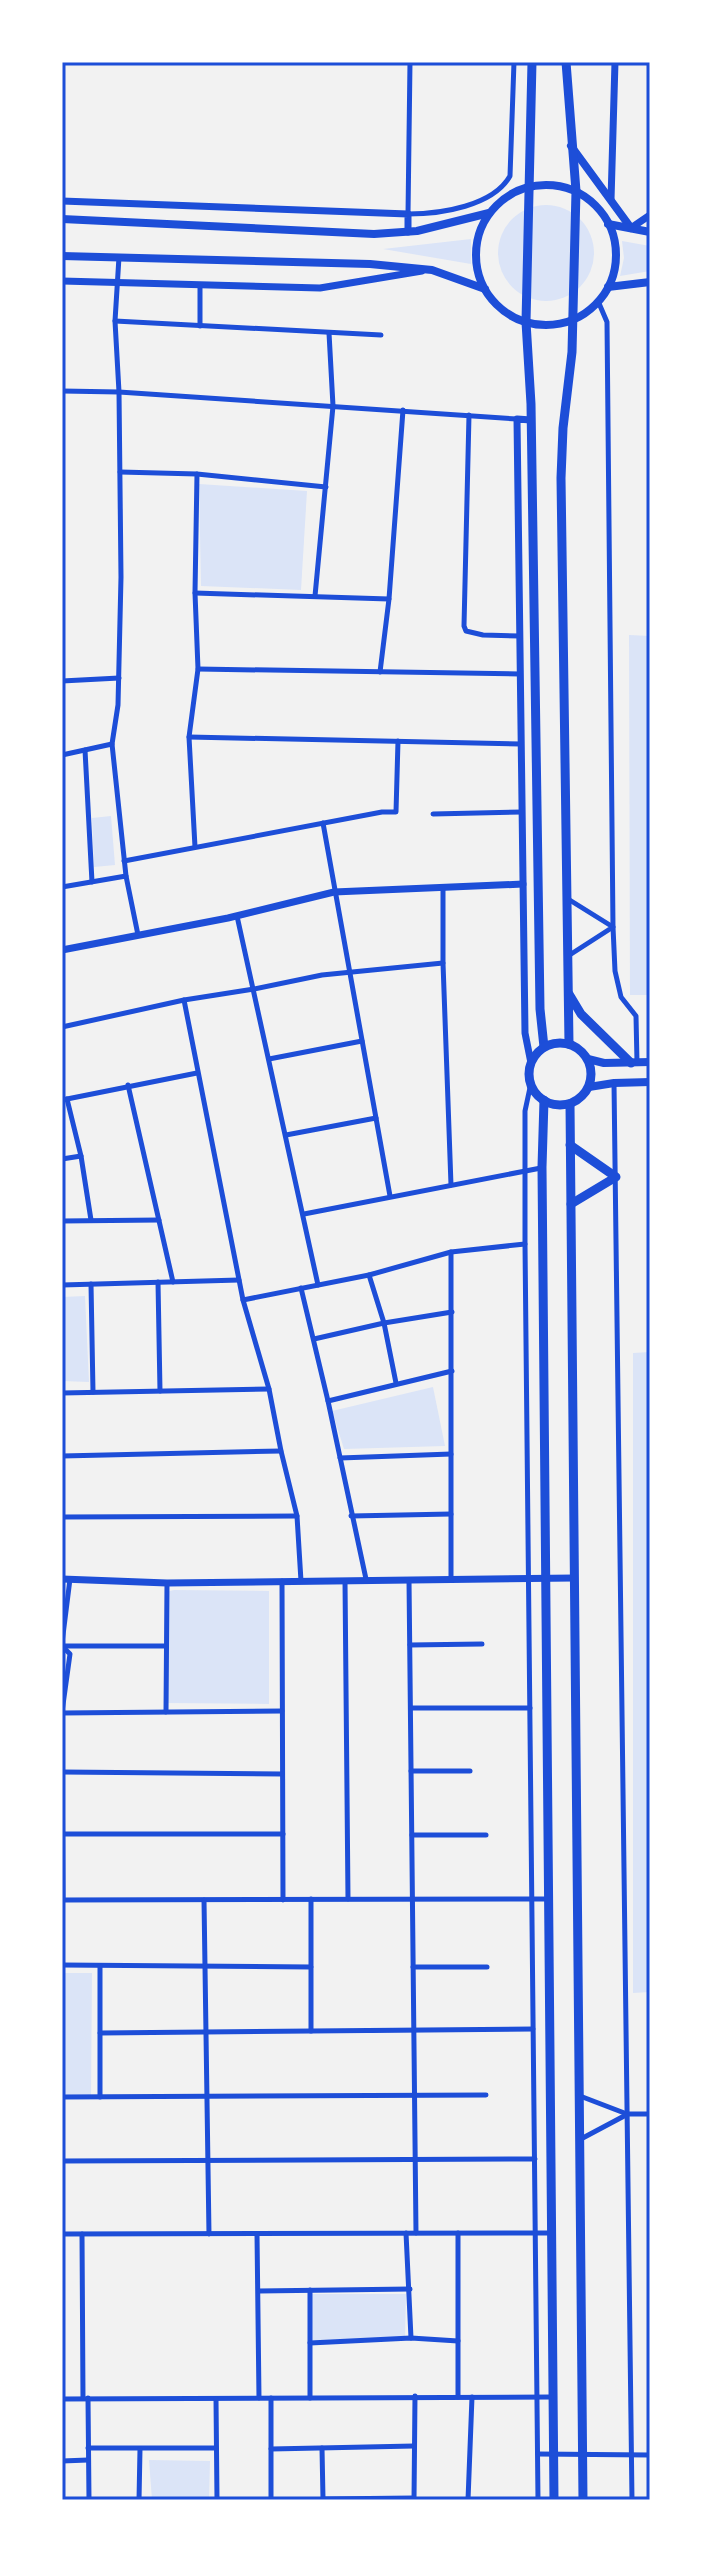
<svg xmlns="http://www.w3.org/2000/svg" width="712" height="2562" font-family="Ubuntu,sans-serif">
<rect width="100%" height="100%" fill="#f2f2f2"/>
<g fill="#dbe4f7">
<circle cx="546" cy="253" r="48"/>
<path d="M471,239V264L383,249Z"/>
<path d="M622,241L650,246V271L620,276L624,258Z"/>
<path d="M199,484L307,491L301,590L201,586Z"/>
<path d="M629,635L650,636V995H630Z"/>
<path d="M111,816L115,865L94,867L92,818Z"/>
<path d="M85,1296L89,1382L62,1381V1297Z"/>
<path d="M650,1352V1992L633,1993V1353Z"/>
<path d="M433,1387L445,1446L344,1449L332,1411Z"/>
<path d="M174,1590L269,1591V1704L166,1703V1592Z"/>
<path d="M62,1973H92L91,2098L62,2096Z"/>
<path d="M312,2294H406L405,2338L310,2342Z"/>
<path d="M149,2460L210,2461L209,2500H152Z"/>
</g>
<g fill="none" stroke-linecap="round" stroke-linejoin="round">
<g stroke="#1d4ed8" stroke-width="5">
<path d="M410,62L408,214C441,214 493,206 510,176L514,62"/>
<path d="M119,257L115,321L119,392L121,577L118,705L112,744L126,876L138,935"/>
<path d="M598,301L607,322L613,927L615,971L621,997L636,1016L637,1062"/>
<path d="M115,321L381,335"/>
<path d="M200,326V285"/>
<path d="M62,391L119,392L517,419"/>
<path d="M469,415L464,626L466,631L483,635L520,636"/>
<path d="M120,472L197,474L326,487"/>
<path d="M195,593L389,599"/>
<path d="M315,596L333,406L329,333"/>
<path d="M198,669L520,674"/>
<path d="M380,672L389,599L403,410"/>
<path d="M62,681L119,678"/>
<path d="M189,737L521,744"/>
<path d="M85,750L92,882"/>
<path d="M62,755L112,744"/>
<path d="M433,814L522,812"/>
<path d="M323,823L390,1196"/>
<path d="M195,847L189,737L198,669L195,593L197,474"/>
<path d="M124,861L382,812H396L398,741"/>
<path d="M62,887L126,876"/>
<path d="M443,889V963L451,1185"/>
<path d="M568,899L613,927L568,956"/>
<path d="M237,916L318,1285"/>
<path d="M184,1000L243,1300L269,1389L281,1451L297,1516L301,1581"/>
<path d="M62,1027L184,1000L254,989L322,975L443,963"/>
<path d="M269,1059L362,1041"/>
<path d="M531,1083L525,1111V1244L538,2500"/>
<path d="M614,1083L632,2500"/>
<path d="M128,1085L173,1282"/>
<path d="M67,1099L81,1156L91,1220"/>
<path d="M62,1100L197,1073"/>
<path d="M286,1135L376,1118"/>
<path d="M62,1159L81,1156"/>
<path d="M304,1214L541,1168"/>
<path d="M62,1221L159,1220"/>
<path d="M369,1275L384,1323L396,1383"/>
<path d="M158,1282L160,1391"/>
<path d="M91,1284L93,1392"/>
<path d="M62,1285L239,1280"/>
<path d="M301,1288L328,1401L366,1579"/>
<path d="M243,1300L369,1275L451,1252L525,1244"/>
<path d="M314,1339L384,1323L452,1312"/>
<path d="M62,1393L269,1389"/>
<path d="M328,1401L452,1371"/>
<path d="M62,1456L281,1451"/>
<path d="M340,1458L451,1454"/>
<path d="M351,1516L451,1514"/>
<path d="M62,1517L297,1516"/>
<path d="M451,1579V1252"/>
<path d="M409,1580L416,2233"/>
<path d="M282,1581L283,1900"/>
<path d="M345,1581L348,1899"/>
<path d="M62,1643L70,1579"/>
<path d="M410,1645L482,1644"/>
<path d="M62,1646H166"/>
<path d="M62,1646L70,1654L62,1712"/>
<path d="M411,1708H530"/>
<path d="M166,1712L167,1583"/>
<path d="M62,1713L282,1711"/>
<path d="M62,1730L63,1900"/>
<path d="M411,1771H470"/>
<path d="M62,1772L282,1774"/>
<path d="M62,1834H283"/>
<path d="M412,1835H486"/>
<path d="M62,1900L548,1899"/>
<path d="M204,1900L209,2234"/>
<path d="M62,1965L311,1967"/>
<path d="M413,1967H487"/>
<path d="M311,2031V1899"/>
<path d="M100,2033L533,2029"/>
<path d="M580,2096L627,2114H650"/>
<path d="M62,2097L486,2095"/>
<path d="M100,2097V1966"/>
<path d="M579,2140L626,2115"/>
<path d="M62,2161L535,2159"/>
<path d="M406,2233L411,2338"/>
<path d="M458,2233V2397"/>
<path d="M62,2234L551,2233"/>
<path d="M82,2234L83,2398"/>
<path d="M257,2234L259,2398"/>
<path d="M310,2290V2398"/>
<path d="M259,2291L410,2289"/>
<path d="M310,2343L411,2338L458,2341"/>
<path d="M88,2398L89,2500"/>
<path d="M62,2399L552,2397"/>
<path d="M216,2399L217,2500"/>
<path d="M88,2448H216"/>
<path d="M322,2448L323,2499"/>
<path d="M271,2449L414,2446"/>
<path d="M538,2454L650,2455"/>
<path d="M62,2461L88,2460"/>
<path d="M323,2499L414,2498"/>
<path d="M139,2500L140,2449"/>
<path d="M271,2500V2398"/>
<path d="M414,2500L415,2396"/>
<path d="M468,2500L472,2397"/>
</g>
<g stroke="#1d4ed8" stroke-width="7">
<path d="M611,200L615,62"/>
<path d="M62,201L408,214V232"/>
<path d="M631,228L650,215"/>
<path d="M62,281L320,288L422,271"/>
<path d="M62,950L228,918L334,892L523,884"/>
<path d="M531,1063L525,1033L517,419L531,420"/>
<path d="M62,1579L167,1583L574,1578"/>
</g>
<g stroke="#1d4ed8" stroke-width="8">
<path d="M571,146L631,228"/>
<circle cx="546" cy="255" r="70"/>
<path d="M62,219L374,234L417,231L489,213"/>
<path d="M608,224L650,232"/>
<path d="M62,256L370,264L432,270L485,289"/>
<path d="M608,287L650,282"/>
<path d="M588,1059L604,1063L650,1062"/>
<path d="M589,1087L614,1083L650,1082"/>
</g>
<g stroke="#1d4ed8" stroke-width="9">
<path d="M532,62L526,322L531,404L540,1009L544,1047"/>
<path d="M566,62L576,191L572,352L563,428L561,478L569,1044"/>
<path d="M569,994L581,1014L631,1063"/>
<circle cx="560" cy="1074" r="31"/>
<path d="M544,1100L542,1167L554,2500"/>
<path d="M570,1104L583,2500"/>
<path d="M570,1145L616,1177L571,1204"/>
</g>
</g>
<rect width="712" height="2562" fill="none" stroke="#ffffff" stroke-width="128"/>
<rect x="64" y="64" width="584" height="2434" fill="none" stroke="#1d4ed8" stroke-width="3"/>
</svg>
